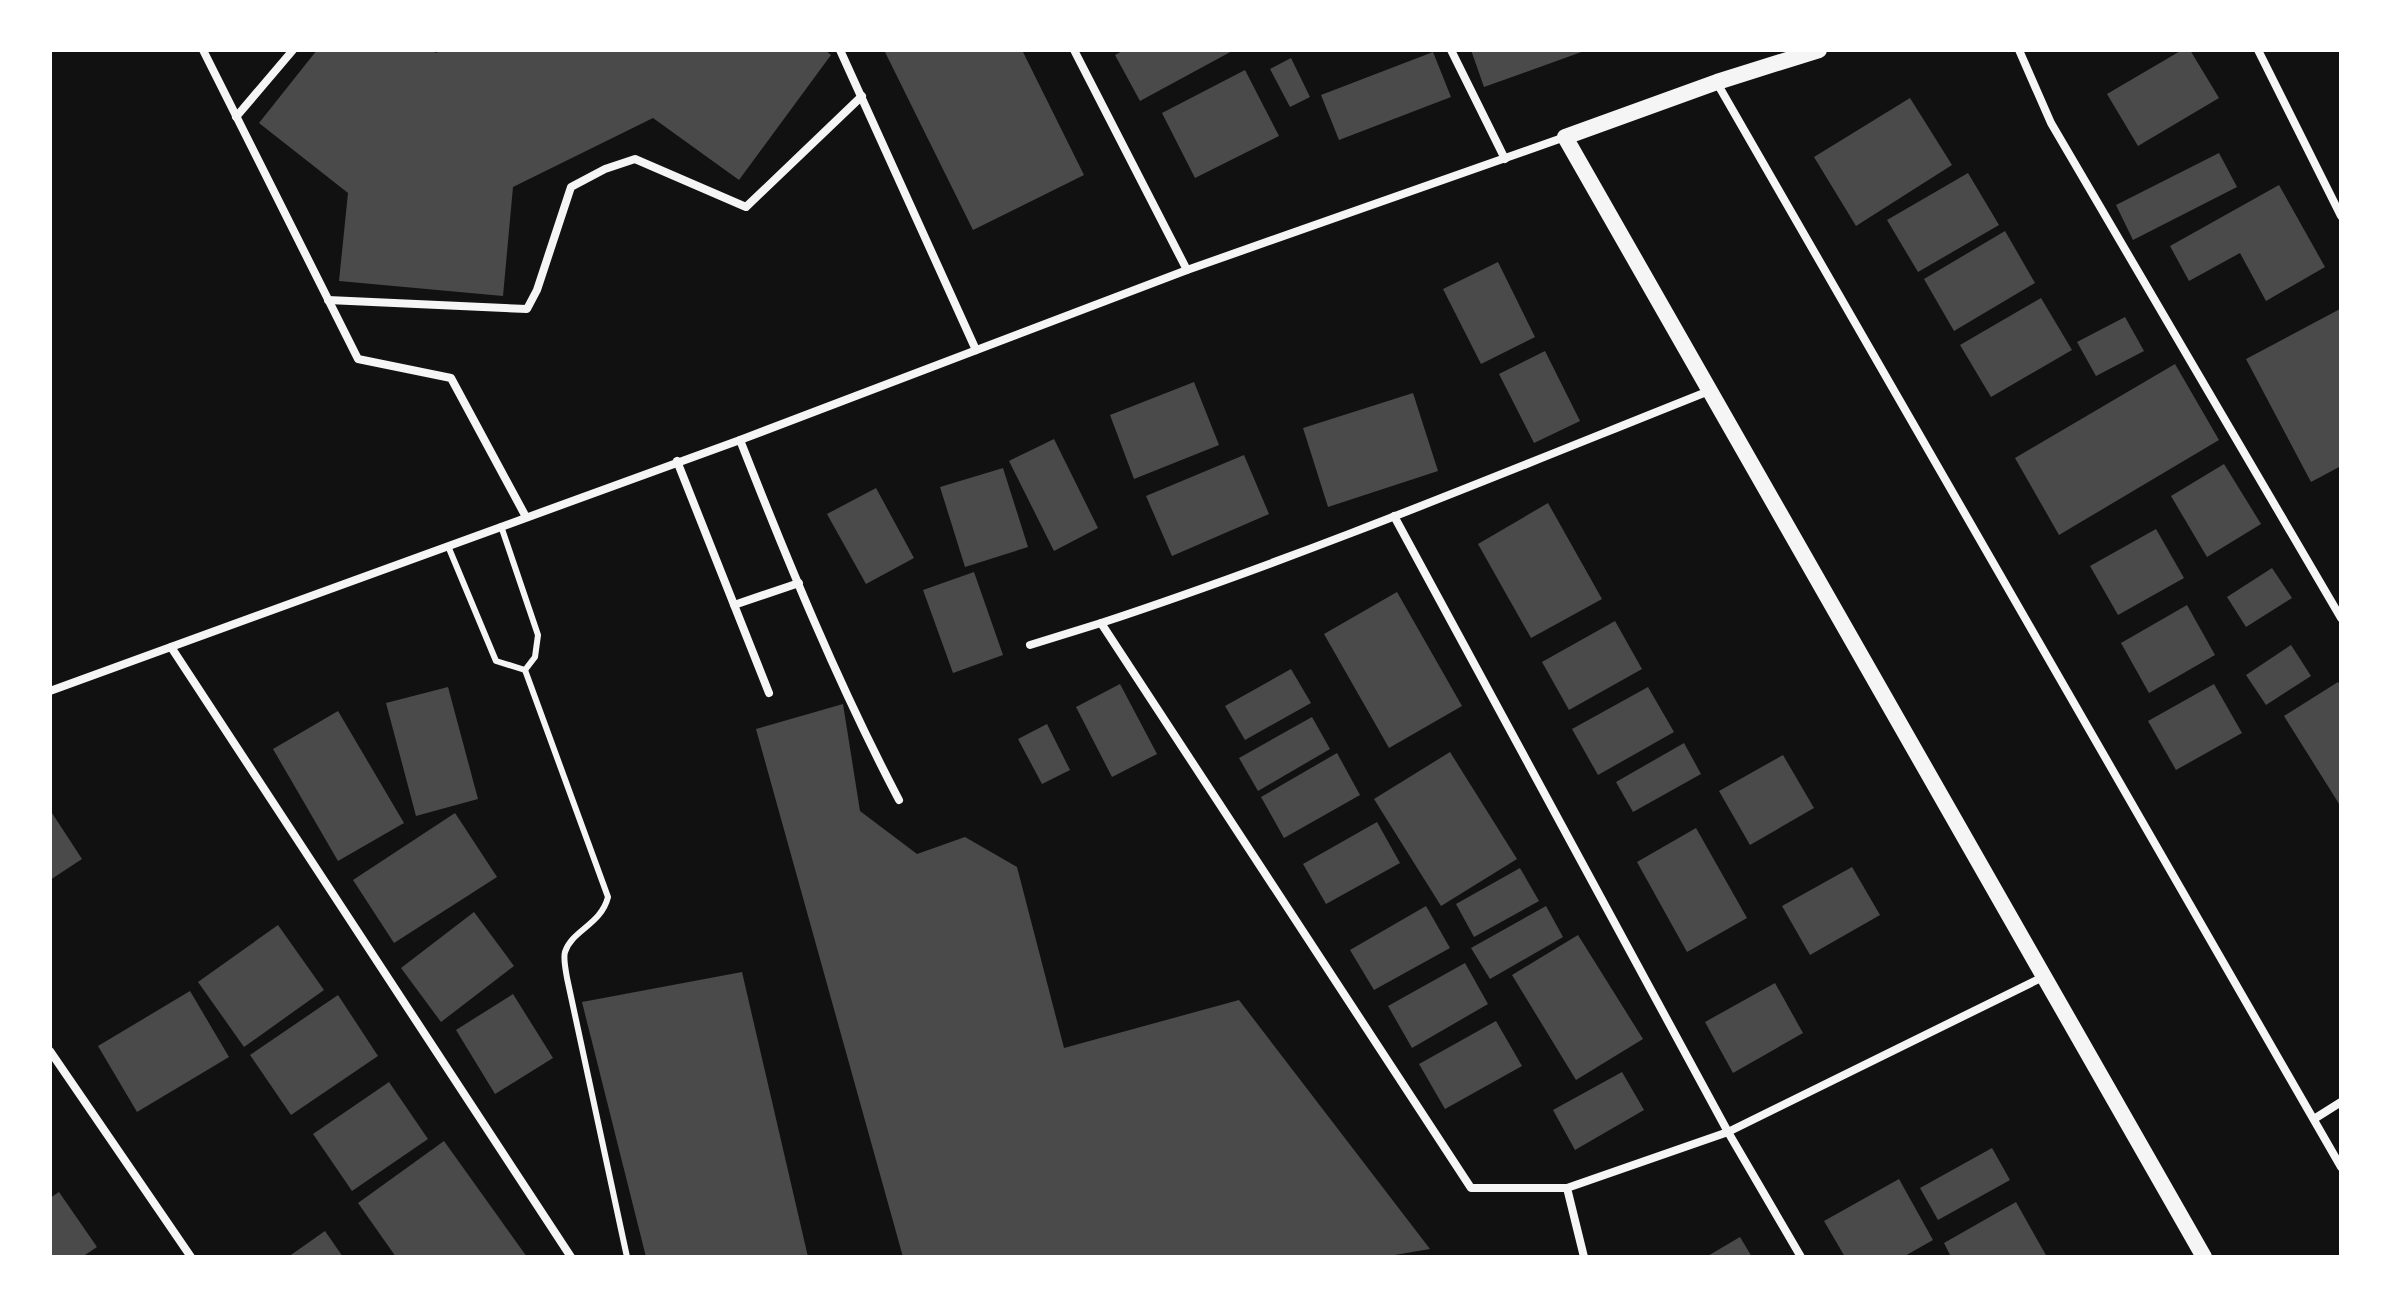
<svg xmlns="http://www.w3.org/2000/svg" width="2391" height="1307" font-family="'Titillium Web',sans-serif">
<rect width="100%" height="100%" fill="#111"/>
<g fill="#4a4a4a">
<path d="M317,50H432L436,53L441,50H825L831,55L739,180L653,118L513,187L503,296L339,281L348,193L259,123Z"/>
<path d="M884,50H1022L1084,175L973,230Z"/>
<path d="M1124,50H1234L1140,101L1115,55Z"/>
<path d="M1471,50H1587L1484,87Z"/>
<path d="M2182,50H2190L2219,98L2138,146L2107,94Z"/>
<path d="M1433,52L1451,97L1339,140L1321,95Z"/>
<path d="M1291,58L1310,97L1290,107L1270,69Z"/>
<path d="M1245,70L1279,136L1195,178L1162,113Z"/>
<path d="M1910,98L1952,165L1856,226L1814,157Z"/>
<path d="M2219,153L2237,187L2133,240L2116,205Z"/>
<path d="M1968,173L1999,225L1918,272L1887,220Z"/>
<path d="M2279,185L2325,267L2266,301L2240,253L2189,281L2170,246Z"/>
<path d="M2005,231L2035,283L1954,331L1924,279Z"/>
<path d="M1498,262L1535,337L1481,364L1443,289Z"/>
<path d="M2041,298L2072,350L1991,397L1960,345Z"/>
<path d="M2340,309L2341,466L2311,482L2246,359Z"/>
<path d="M2125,317L2144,351L2096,376L2077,342Z"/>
<path d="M1545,351L1580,421L1534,443L1499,374Z"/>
<path d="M2175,364L2219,440L2059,535L2015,458Z"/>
<path d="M1194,382L1219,445L1134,479L1110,415Z"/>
<path d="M1413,393L1438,471L1328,507L1303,428Z"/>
<path d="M1054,439L1098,528L1054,551L1009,461Z"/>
<path d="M1244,455L1269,514L1172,556L1146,496Z"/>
<path d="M2224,464L2261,524L2207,557L2171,496Z"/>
<path d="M1003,468L1028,547L965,567L940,487Z"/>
<path d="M876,488L914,558L866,584L827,514Z"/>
<path d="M1548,503L1602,599L1531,638L1478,544Z"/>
<path d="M2156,529L2184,578L2118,615L2090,566Z"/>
<path d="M2272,568L2292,598L2246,627L2227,597Z"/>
<path d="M974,572L1003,655L953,673L923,590Z"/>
<path d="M1397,592L1462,706L1389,748L1324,634Z"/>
<path d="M2187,605L2215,655L2149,693L2121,643Z"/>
<path d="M1615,621L1642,669L1569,710L1542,662Z"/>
<path d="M2291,645L2311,676L2266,705L2246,675Z"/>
<path d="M1291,669L1311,703L1245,740L1225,706Z"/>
<path d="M2338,682L2341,686V807L2284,716Z"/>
<path d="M1120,684L1157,754L1112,777L1076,707Z"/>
<path d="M2214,684L2242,733L2176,770L2148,721Z"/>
<path d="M448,687L478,799L416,816L386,703Z"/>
<path d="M1648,687L1674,732L1598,775L1572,729Z"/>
<path d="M843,704L860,811L917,854L965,837L1017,867L1064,1048L1239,1000L1430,1249L1383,1257H903L756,729Z"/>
<path d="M338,711L404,823L338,861L273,749Z"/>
<path d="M1312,717L1330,749L1258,791L1239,758Z"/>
<path d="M1047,724L1070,770L1042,784L1018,739Z"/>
<path d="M1684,743L1701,774L1633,812L1616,782Z"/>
<path d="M1450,752L1517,859L1441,906L1374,799Z"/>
<path d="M1337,753L1360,795L1284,838L1261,797Z"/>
<path d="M1783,755L1814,808L1750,845L1719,791Z"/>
<path d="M50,810L82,859L50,880Z"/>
<path d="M455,813L497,877L394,943L353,880Z"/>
<path d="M1377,822L1400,863L1326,904L1303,864Z"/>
<path d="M1696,828L1747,918L1687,952L1637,862Z"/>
<path d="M1852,867L1880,915L1810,955L1782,906Z"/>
<path d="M1520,868L1539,901L1474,937L1456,904Z"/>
<path d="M1426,906L1450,948L1374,990L1350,950Z"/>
<path d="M1546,906L1563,937L1490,979L1471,948Z"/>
<path d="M474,912L514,966L441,1022L401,968Z"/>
<path d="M278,925L324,990L244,1047L198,982Z"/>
<path d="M1578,935L1643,1039L1576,1080L1512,975Z"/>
<path d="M1465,963L1488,1004L1412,1048L1388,1006Z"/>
<path d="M742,972L808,1257H646L582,1002Z"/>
<path d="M1775,983L1803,1033L1733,1073L1705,1022Z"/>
<path d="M190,991L229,1057L137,1112L98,1046Z"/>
<path d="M513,994L553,1058L495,1094L456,1030Z"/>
<path d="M338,995L378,1056L291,1115L250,1055Z"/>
<path d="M1496,1021L1522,1066L1445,1109L1419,1064Z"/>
<path d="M1622,1072L1644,1110L1575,1150L1553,1110Z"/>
<path d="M389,1082L428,1139L352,1191L313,1134Z"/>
<path d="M444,1141L527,1257H396L358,1203Z"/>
<path d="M1992,1148L2010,1180L1938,1220L1920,1188Z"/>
<path d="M1899,1179L1933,1240L1903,1257H1845L1824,1221Z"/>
<path d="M59,1192L97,1247L82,1257H50V1198Z"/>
<path d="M2016,1202L2047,1257H1951L1944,1243Z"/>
<path d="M325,1231L343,1257H288Z"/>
<path d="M1740,1237L1752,1257H1706Z"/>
</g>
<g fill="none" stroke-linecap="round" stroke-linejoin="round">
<g stroke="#f5f5f5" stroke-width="6">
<path d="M501,526L538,635L535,657L525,670"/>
<path d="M448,546L496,661L525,670"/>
<path d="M525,670L608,897C601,925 572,930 565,952C563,959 566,971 567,978L627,1257"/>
</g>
<g stroke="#f5f5f5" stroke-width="8">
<path d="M203,50L358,359L451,378L526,517"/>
<path d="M840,50L976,350"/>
<path d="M1074,50L1187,270"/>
<path d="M1451,50L1505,159"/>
<path d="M2019,50L2051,123L2341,618"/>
<path d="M2258,50L2341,216"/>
<path d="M1717,83L2341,1167"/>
<path d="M236,117L293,50"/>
<path d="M328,300L527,309L537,290L571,187L605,169L635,159L746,207L862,96"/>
<path d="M740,440C788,562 838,684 899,800"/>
<path d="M677,461L769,693"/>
<path d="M1394,516L1728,1132L1801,1257"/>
<path d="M734,605L799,583"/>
<path d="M1030,645L1101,623"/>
<path d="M171,647L571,1257"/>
<path d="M50,691L740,440L1187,270L1565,137"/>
<path d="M50,1051L191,1257"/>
<path d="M2314,1119L2341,1102"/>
<path d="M1567,1188H1471L1101,623C1307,555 1508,471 1709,391"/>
<path d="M1584,1257L1567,1188L1728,1132L2043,977"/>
</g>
<path stroke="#f5f5f5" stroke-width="16" d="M1819,50L1717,82L1565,137L2204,1257"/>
</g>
<rect width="2391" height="1307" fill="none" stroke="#ffffff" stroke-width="104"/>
</svg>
